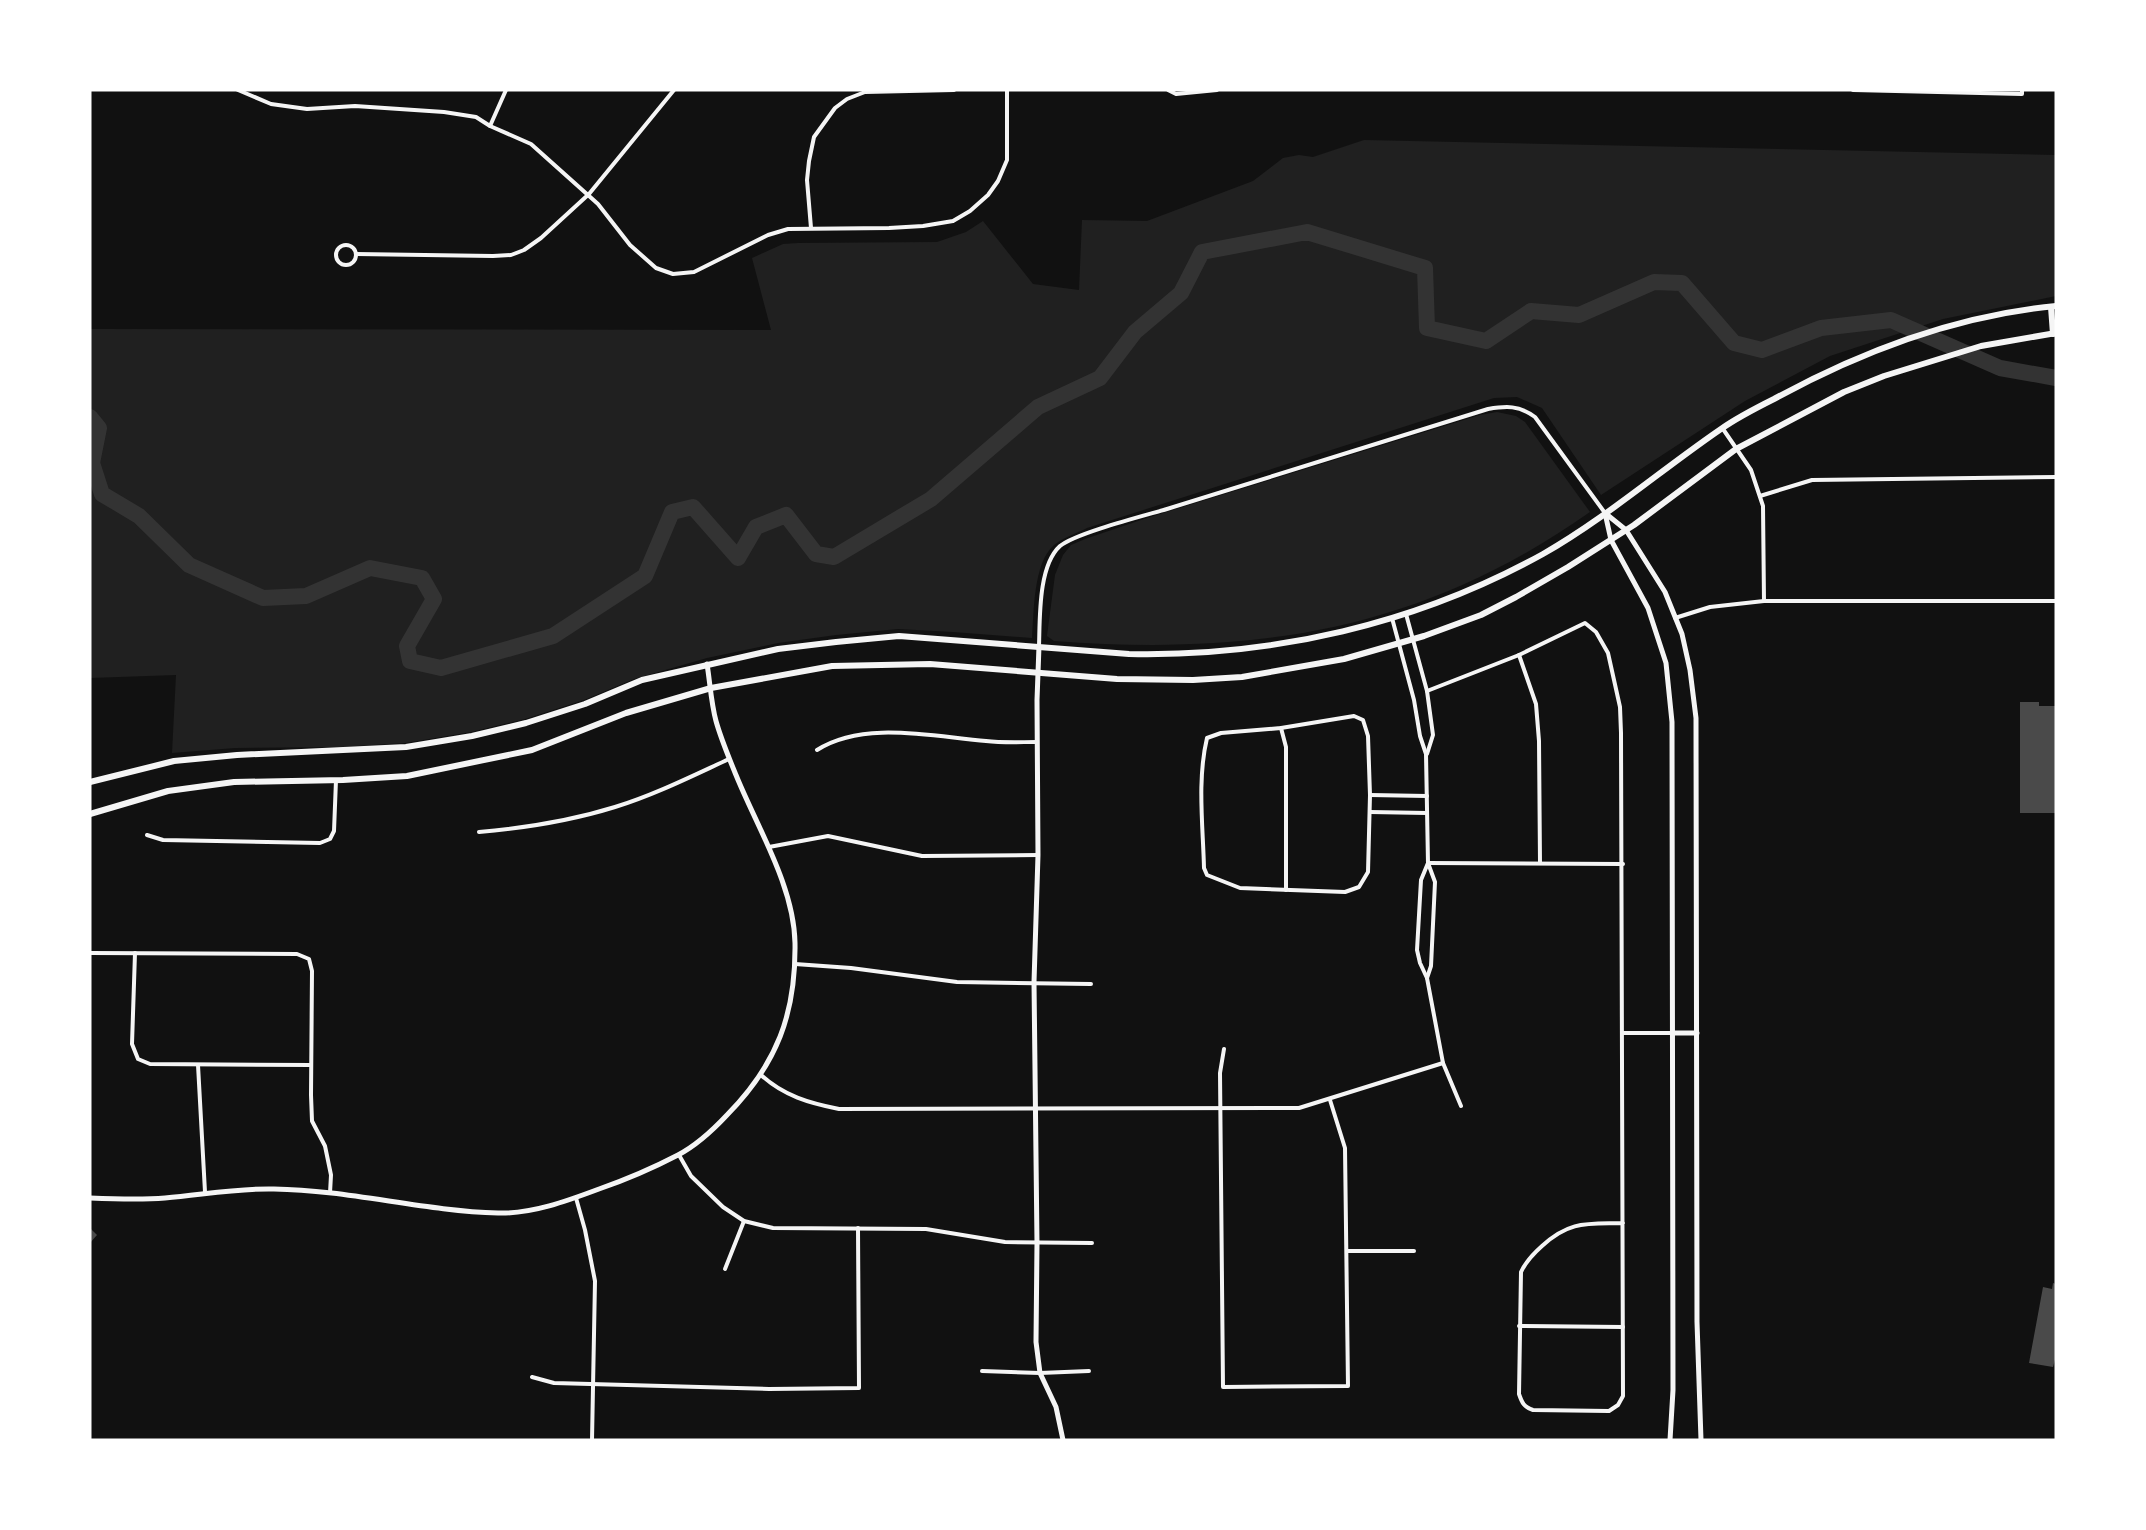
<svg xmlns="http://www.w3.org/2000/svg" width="2146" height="1530" font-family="Montserrat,sans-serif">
<rect width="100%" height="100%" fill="#111"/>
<g fill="#202020">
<path d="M1364,140L2056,155V296L1943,319L1830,356L1745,401L1601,495L1542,408L1517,397L1494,398L1087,528C1077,533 1063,538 1054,545C1033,563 1034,613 1032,638L953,632L898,629L836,635L778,643L707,658L634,679L584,700L525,719L471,732L405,743L340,747L235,748L172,753L176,675L90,678V329L771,330L752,258L783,244L798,243L937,242L966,232L983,221L1033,284L1079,290L1082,220L1147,221L1253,181L1283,158L1299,155L1313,157Z"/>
<path d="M1497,412L1516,416L1525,422L1590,512C1421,631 1256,656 1054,641L1047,636L1055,575L1063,555L1071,545L1085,539L1144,519L1480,415Z"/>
</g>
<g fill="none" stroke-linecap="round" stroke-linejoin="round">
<path stroke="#333" stroke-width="16" d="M90,417L99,428L92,463L102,494L139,516L189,565L263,598L306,596L370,568L422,578L434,599L407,646L410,661L441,668L553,636L645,576L672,512L693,507L738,558L756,527L786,515L816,554L834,557L931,499L1038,407L1100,378L1135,332L1181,293L1202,252L1307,232L1425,268L1427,328L1486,341L1531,311L1579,315L1654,282L1682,283L1734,343L1762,350L1821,328L1891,320L2000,368L2056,378"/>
</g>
<g fill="#4a4a4a">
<path d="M2020,702H2039V706H2056V813H2020Z"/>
<path d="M90,1228L97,1235L90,1243Z"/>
<path d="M2053,1283L2056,1284V1356L2053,1367L2029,1363L2043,1287L2052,1289Z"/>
</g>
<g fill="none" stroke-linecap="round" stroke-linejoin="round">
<g stroke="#f5f5f5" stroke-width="4">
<path d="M238,90L271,104L307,109L355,106L444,112L476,117L490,126L531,144L598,204L630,245L656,268L673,274L694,272L768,235L788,229L889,228L923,226L953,221L970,211L988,195L998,181L1007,160V90"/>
<path d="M1168,90L1176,94L1217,90"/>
<path d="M1853,90L2022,94V90"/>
<path d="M490,126L506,90"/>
<path d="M811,228L807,180L809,161L814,137L835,108L847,99L865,92L954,90"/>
<circle cx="346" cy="255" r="10"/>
<path d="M356,254L493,256L511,255L524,250L541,238L589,194L674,90"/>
<path d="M1723,429L1751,470L1763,506L1764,601"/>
<path d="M1760,496L1812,480L2056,477"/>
<path d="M1406,614L1427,691L1433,735L1427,754"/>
<path d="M1392,618L1414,700L1420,736L1426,754L1428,863L1435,882L1431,966L1427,978"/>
<path d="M1675,618L1710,607L1764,601H2056"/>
<path d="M1039,646C1040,619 1038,566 1060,546C1076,533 1143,516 1167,509C1274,476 1381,443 1488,409C1506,406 1519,405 1535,417L1605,513"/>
<path d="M1519,655L1536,704L1539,741L1540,863"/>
<path d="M1427,691L1519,655L1585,623L1596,632L1608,653L1620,707L1621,733L1623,1396L1618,1405L1609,1411L1533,1410C1524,1407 1522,1403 1519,1394L1521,1272C1526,1261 1533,1254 1542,1246C1570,1220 1588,1224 1623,1223"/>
<path d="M1354,716L1363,720L1368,736L1370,795L1368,872L1359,887L1345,892L1240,888L1207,875L1204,868C1203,826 1197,780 1207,738L1221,733L1281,728Z"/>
<path d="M1281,728L1286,747V890"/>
<path d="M817,750C864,720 934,737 986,741C1003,743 1020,742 1037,742"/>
<path d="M1370,795L1427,796"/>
<path d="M1370,812L1427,813"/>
<path d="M479,832C525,828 570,821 615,807C654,795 692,776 729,759"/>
<path d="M147,835L163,840L320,843L330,839L334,831L336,780"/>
<path d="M769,847L828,836L922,856L1038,855"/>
<path d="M1428,863L1421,880L1417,950L1420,963L1427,978L1443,1063L1461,1106"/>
<path d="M1428,863L1623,864"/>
<path d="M90,953L297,954L309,959L312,971L311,1095L312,1121L325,1146L331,1175L330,1193"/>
<path d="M135,953L132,1044L138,1059L150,1064L311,1065"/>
<path d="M795,964L851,968L957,982L1091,984"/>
<path d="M1623,1033H1672"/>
<path d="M1224,1049L1220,1073L1223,1387L1348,1386L1345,1148L1330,1100"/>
<path d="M198,1065L205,1192"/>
<path d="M761,1075C784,1096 809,1103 839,1109L1299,1108L1443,1063"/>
<path d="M679,1155L691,1176L723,1207L744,1221L773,1228L926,1229L1005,1242L1092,1243"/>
<path d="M576,1198L585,1230L595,1281L592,1440"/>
<path d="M1347,1251H1414"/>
<path d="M725,1269L744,1221"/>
<path d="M1519,1326L1623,1327"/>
<path d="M982,1371L1040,1373L1089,1371"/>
<path d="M532,1377L554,1383L769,1389L859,1388L858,1228"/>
</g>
<g stroke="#f5f5f5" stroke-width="5">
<path d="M1605,513L1626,530L1665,592L1682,634L1690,670L1696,718L1697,1322L1701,1440"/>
<path d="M1605,513L1611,540L1648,608L1666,663L1672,722L1673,1390L1670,1440"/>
<path d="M1039,646L1037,700L1038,855L1034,982L1037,1243L1036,1342L1040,1373L1056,1407L1063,1440"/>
<path d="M1673,1033H1697"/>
<path d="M90,1198C115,1199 140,1200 165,1198C202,1195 236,1188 274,1189C349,1190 423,1211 498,1213C532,1214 567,1201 599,1189C625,1180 653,1168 678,1155C697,1145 713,1130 727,1115C777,1064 796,1014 795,943C794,886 757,827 736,775C729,758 721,739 716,721C711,703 710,682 707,664"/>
</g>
<g stroke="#f5f5f5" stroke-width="6">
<path d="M2051,307L2053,334"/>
<path d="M90,782L174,761L237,755L406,747L472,736L526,723L585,704L642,680L778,649L836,642L899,636L1129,654C1273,657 1417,624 1543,554C1606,518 1661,470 1721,429C1738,417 1756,408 1774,399C1860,352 1958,315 2056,306"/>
<path d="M90,814L168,791L234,782L343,780L407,776L532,750L626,713L711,688L832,666L930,664L1117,679L1193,680L1242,677L1344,659L1424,636L1481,615L1516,597L1568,567L1634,525L1736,449L1844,392L1884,376L1981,346L2056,333"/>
</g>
</g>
<rect width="2146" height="1530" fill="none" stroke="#ffffff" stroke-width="183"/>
</svg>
